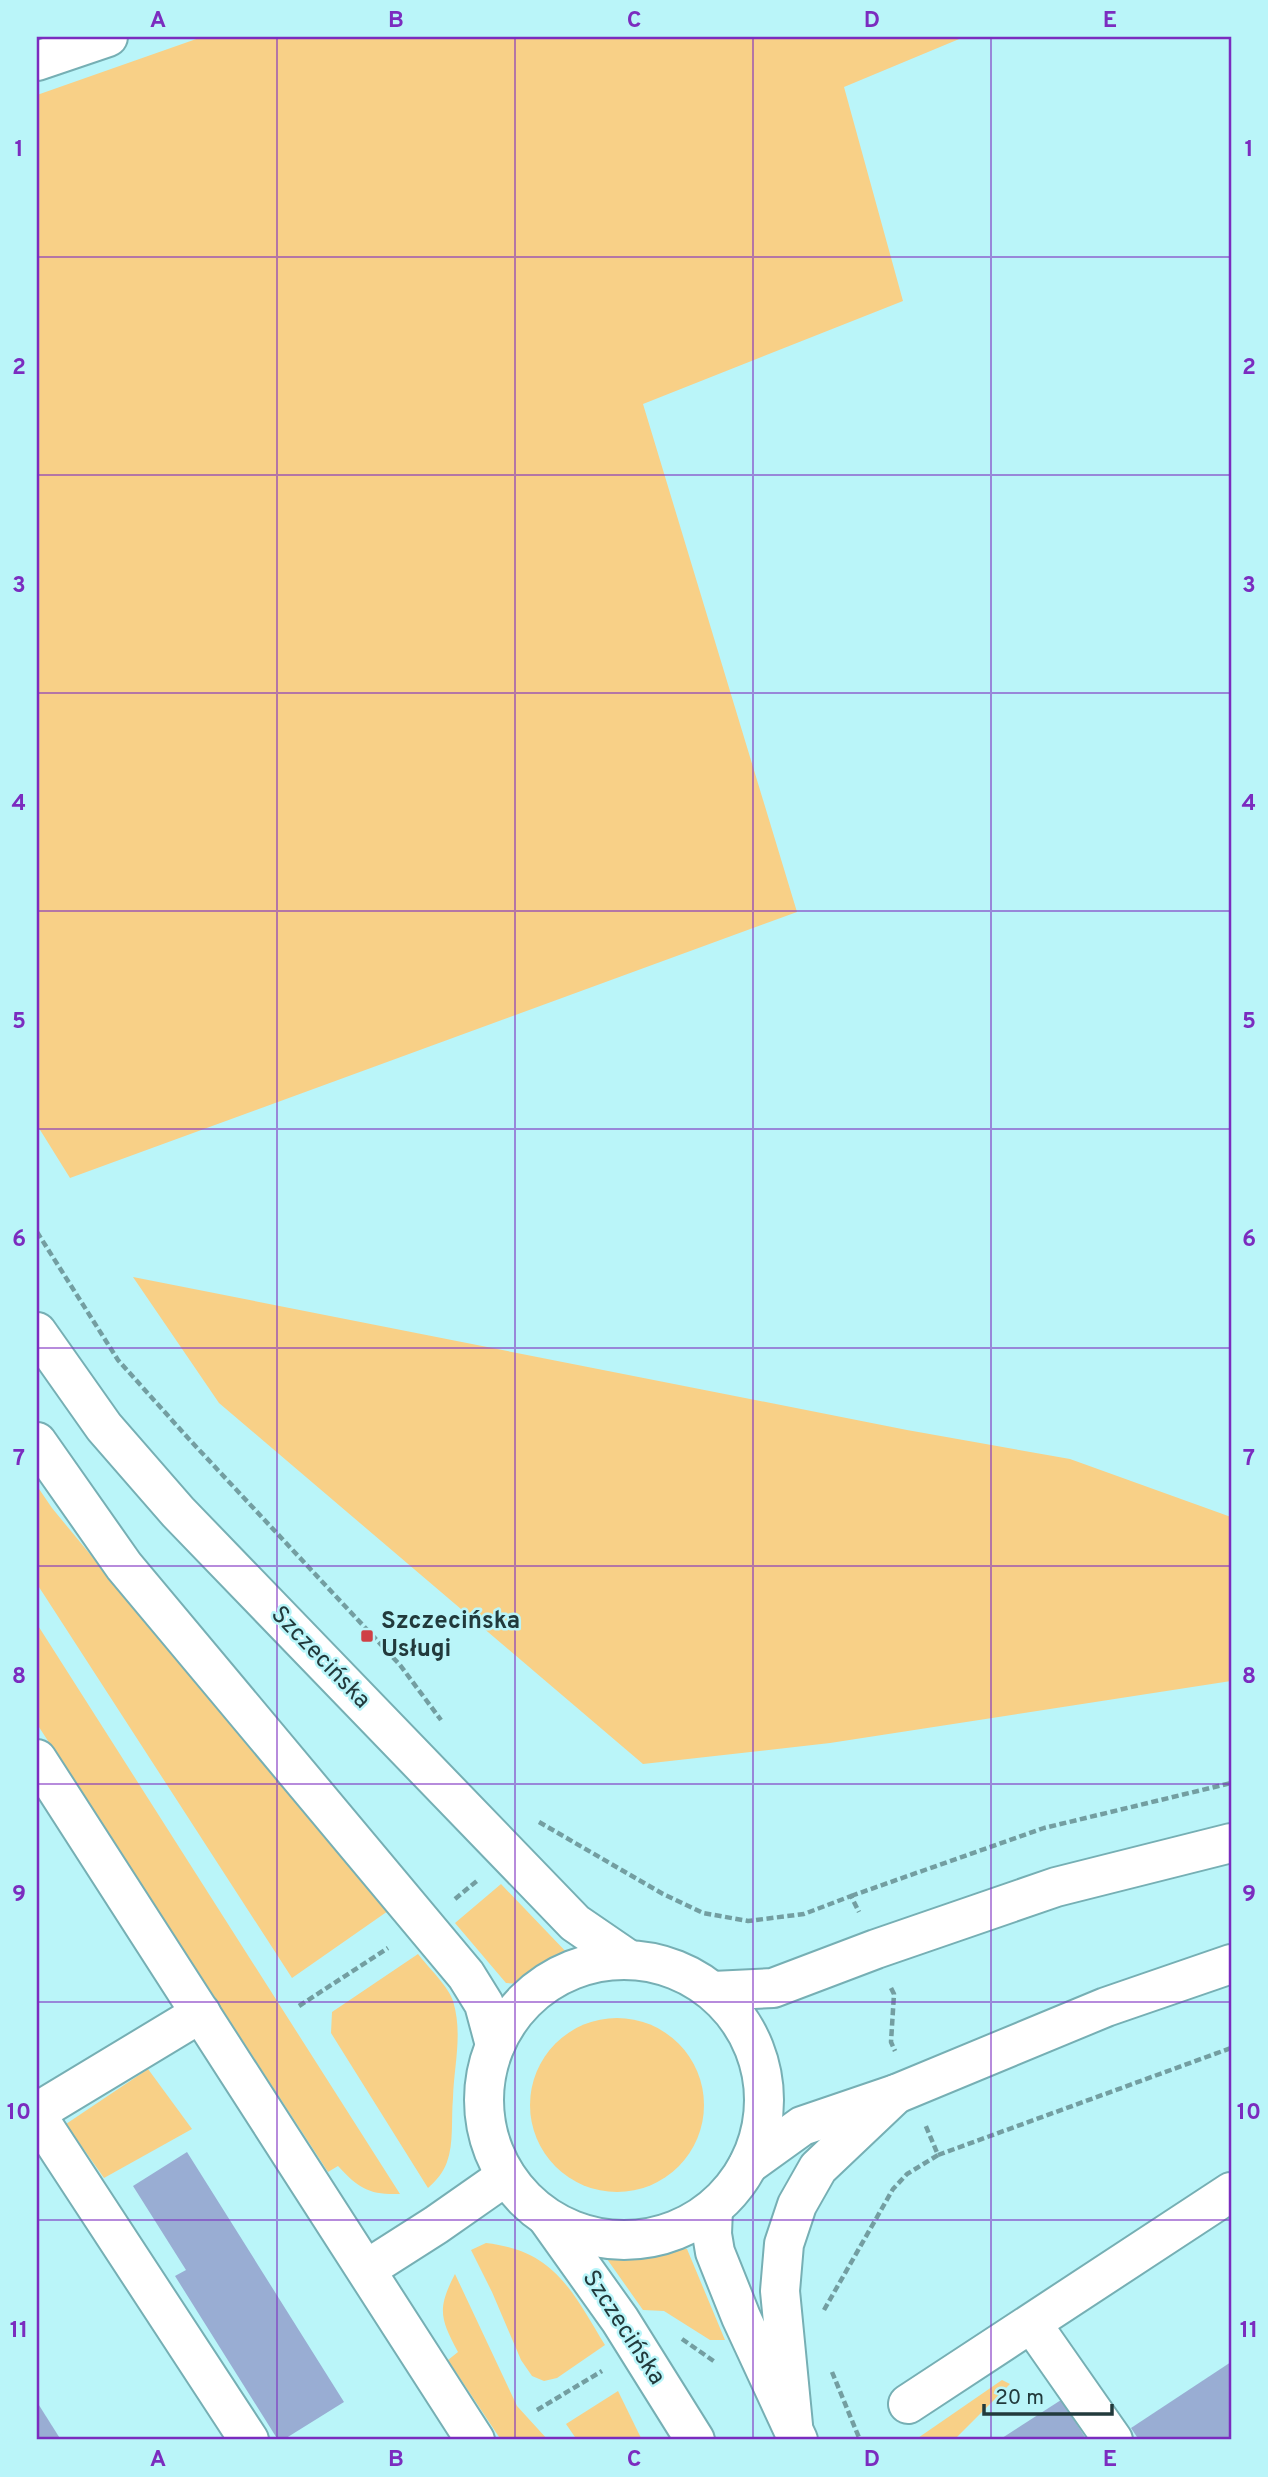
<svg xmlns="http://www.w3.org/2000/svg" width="1268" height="2477" font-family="Overpass,sans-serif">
<rect width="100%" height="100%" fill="#baf5f9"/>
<g fill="#f8d087">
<path d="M202,37H964L844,87L903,301L643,404L797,912L70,1178L37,1125V95Z"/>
<path d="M133,1277L907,1430L1070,1459L1231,1517V1681L830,1743L643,1764L219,1403Z"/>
<path d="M37,1486L52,1508L248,1746L388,1911L292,1978L37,1584Z"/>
<path d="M37,1624L400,2194C370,2195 359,2189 338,2166L328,2172L37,1724Z"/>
<path d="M501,1884L571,1957L552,1964L520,1984L506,1983L455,1923Z"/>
<path d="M418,1954C427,1966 449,1987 453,2001C463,2034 454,2065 453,2098C451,2119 454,2143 447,2162C443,2173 436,2181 428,2188L331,2033L332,2012Z"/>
<circle cx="617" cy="2105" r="87"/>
<path d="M148,2069L192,2129L104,2178L66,2124Z"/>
<path d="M486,2243C555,2251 572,2291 605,2345L557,2378L544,2381L532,2376L521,2360L492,2292L471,2250Z"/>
<path d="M681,2248L687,2249L725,2340H710L664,2311L643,2310L607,2259L613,2254L663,2252Z"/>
<path d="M455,2274L517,2406L548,2440H501L448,2360L458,2352C440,2318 437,2309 455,2274Z"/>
<path d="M1002,2380L1010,2384L954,2440H915Z"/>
<path d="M618,2391L642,2440H577L566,2424Z"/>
</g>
<g fill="#99add3">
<path d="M187,2152L344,2402L283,2440H278L175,2276L186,2270L133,2186Z"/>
<path d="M1231,2362V2440H1139L1131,2428Z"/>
<path d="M1061,2400L1087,2440H999Z"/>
<path d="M37,2402L61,2440H37Z"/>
</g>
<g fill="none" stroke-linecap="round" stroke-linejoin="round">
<defs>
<g id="minor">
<path d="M37,61L108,37"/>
<path d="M37,1759L475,2440"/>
<path d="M37,2112L201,2013"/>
<path d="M37,2116L249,2440"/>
<path d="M367,2269L436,2225L506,2176"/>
<path d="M1032,2324L1113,2440"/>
<path d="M908,2404L1231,2192"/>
<path d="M793,2425L780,2291L784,2244L797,2205L818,2168L896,2094"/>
</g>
<g id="major">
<path d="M37,1332L104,1427L178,1512L575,1923L629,1960"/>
<path d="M37,1442L124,1566L466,1975L484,2004L495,2045"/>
<circle cx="624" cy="2100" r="140"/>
<path d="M713,1991L773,1988L876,1949L1056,1887L1231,1843"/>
<path d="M748,2165L802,2126L896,2094L1106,2007L1231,1964"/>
<path d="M713,2209L712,2234L715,2252L741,2317L798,2440"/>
<path d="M548,2219L620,2320L695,2440"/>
</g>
</defs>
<use href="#minor" stroke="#76afb4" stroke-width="42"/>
<use href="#major" stroke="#76afb4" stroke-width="42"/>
<g stroke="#739ea1" stroke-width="4.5" stroke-dasharray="7 3.5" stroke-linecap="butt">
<path d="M37,1232L118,1360L188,1438L400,1665L441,1720"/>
<path d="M539,1822L663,1894L703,1913L748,1921L804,1914L851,1896L859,1912"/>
<path d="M851,1896L1044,1828L1231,1783"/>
<path d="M455,1899L478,1880"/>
<path d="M891,1988L894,1994L891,2042L895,2051"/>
<path d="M299,2006L388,1948"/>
<path d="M938,2155L1231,2048"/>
<path d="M824,2310L893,2189L907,2174L938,2155L925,2124"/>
<path d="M682,2339L715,2362"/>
<path d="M832,2372L860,2440"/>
<path d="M537,2410L602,2371"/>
</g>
<use href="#minor" stroke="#fff" stroke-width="38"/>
<use href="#major" stroke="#fff" stroke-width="38"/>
</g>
<path fill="none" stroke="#7b2cbf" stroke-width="2" stroke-opacity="0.55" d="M277,37V2440M515,37V2440M753,37V2440M991,37V2440M37,257H1231M37,475H1231M37,693H1231M37,911H1231M37,1129H1231M37,1348H1231M37,1566H1231M37,1784H1231M37,2002H1231M37,2220H1231"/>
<rect fill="#cf4046" stroke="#baf5f9" stroke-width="2.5" x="360" y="1629" width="14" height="14" rx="3.5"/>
<g text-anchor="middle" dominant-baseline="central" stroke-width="5" stroke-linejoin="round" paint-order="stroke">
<g font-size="24" font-weight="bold" fill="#223a3c" stroke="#baf5f9" text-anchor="start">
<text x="381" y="1622">Szczecińska<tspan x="381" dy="28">Usługi</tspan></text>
</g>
<g font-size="24" fill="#223a3c" stroke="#baf5f9">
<text transform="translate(320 1658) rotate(46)">Szczecińska</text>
<text transform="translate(623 2328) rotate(57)">Szczecińska</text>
</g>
</g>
<rect width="1268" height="2477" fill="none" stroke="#baf5f9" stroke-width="77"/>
<path d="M984 2404v10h128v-10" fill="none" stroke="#223a3c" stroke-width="3.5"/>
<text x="995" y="2404" font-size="21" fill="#223a3c" stroke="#baf5f9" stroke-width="5" paint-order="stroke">20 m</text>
<rect x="38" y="38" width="1192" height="2400" fill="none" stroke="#7b2cbf" stroke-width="2.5"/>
<g font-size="23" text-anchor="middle" font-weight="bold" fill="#7b2cbf">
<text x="158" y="27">A</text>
<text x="396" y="27">B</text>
<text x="634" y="27">C</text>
<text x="872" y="27">D</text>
<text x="1110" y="27">E</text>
<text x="19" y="156">1</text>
<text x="1249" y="156">1</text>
<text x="19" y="374">2</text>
<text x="1249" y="374">2</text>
<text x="19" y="592">3</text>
<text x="1249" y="592">3</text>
<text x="19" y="810">4</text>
<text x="1249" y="810">4</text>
<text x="19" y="1028">5</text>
<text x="1249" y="1028">5</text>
<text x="19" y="1246">6</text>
<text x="1249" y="1246">6</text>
<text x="19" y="1465">7</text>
<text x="1249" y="1465">7</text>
<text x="19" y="1683">8</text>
<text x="1249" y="1683">8</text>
<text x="19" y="1901">9</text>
<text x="1249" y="1901">9</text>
<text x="19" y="2119">10</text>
<text x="1249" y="2119">10</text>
<text x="19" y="2337">11</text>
<text x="1249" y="2337">11</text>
<text x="158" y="2466">A</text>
<text x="396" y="2466">B</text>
<text x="634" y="2466">C</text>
<text x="872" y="2466">D</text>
<text x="1110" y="2466">E</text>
</g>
</svg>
